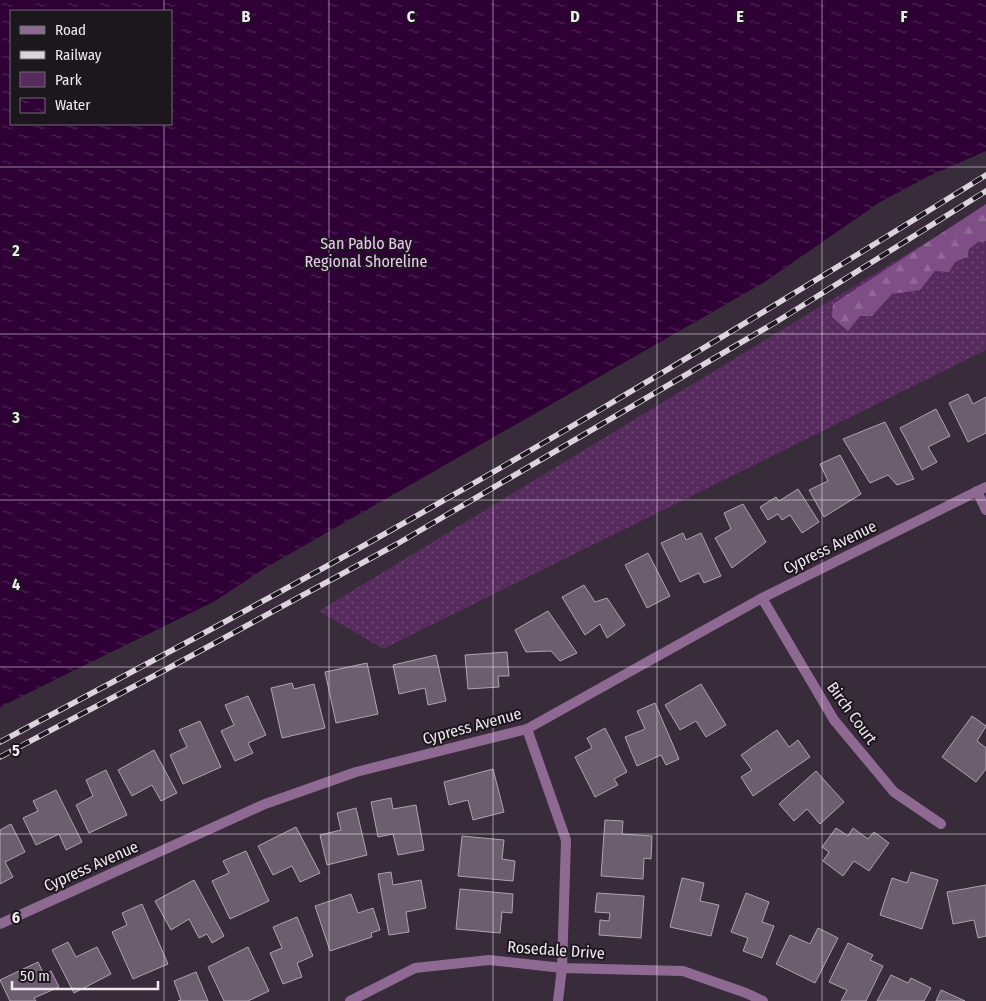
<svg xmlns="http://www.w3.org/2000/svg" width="986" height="1001" font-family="'Fira Sans Condensed',sans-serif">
<defs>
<pattern id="green-dots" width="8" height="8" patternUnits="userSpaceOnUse" patternTransform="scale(1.25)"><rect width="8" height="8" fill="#582b5f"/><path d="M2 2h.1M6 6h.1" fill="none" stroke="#704a76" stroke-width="1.8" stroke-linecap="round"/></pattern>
<pattern id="forest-firs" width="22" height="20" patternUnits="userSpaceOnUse" patternTransform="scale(1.25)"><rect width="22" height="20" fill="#7f4e87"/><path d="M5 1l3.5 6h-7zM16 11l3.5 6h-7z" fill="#926898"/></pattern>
<pattern id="water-ripples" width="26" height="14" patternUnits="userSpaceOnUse" patternTransform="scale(1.25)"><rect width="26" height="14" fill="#2e0036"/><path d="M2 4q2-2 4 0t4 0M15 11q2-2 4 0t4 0" fill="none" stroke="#4d2554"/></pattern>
</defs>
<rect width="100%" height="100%" fill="#382b3a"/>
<path fill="url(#green-dots)" d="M986,206V350L383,649L319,611Z"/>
<path fill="url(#forest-firs)" d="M986,204V241L978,242L969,249L967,257L955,262L949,272L935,271L920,290L892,294L872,316H860L848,331L832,317L833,304Z"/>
<path fill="url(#water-ripples)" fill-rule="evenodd" d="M0,0H986V151L931,175L880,202L763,283L265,568L215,601L0,707ZM11,11H171V124H11Z"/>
<g fill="#6d5e6f" stroke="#b1a1b3">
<path d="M968,394L973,404L986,397V433L968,442L949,403Z"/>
<path d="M936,409L950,436L928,447L937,462L922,470L900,428Z"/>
<path d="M885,422L914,479L897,485L888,475L870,483L843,439Z"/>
<path d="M840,455L861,494L824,517L809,490L828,481L820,464Z"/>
<path d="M798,489L819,522L802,533L790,515L782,520L778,514L768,520L760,507L776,497L779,501Z"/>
<path d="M743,504L766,542L732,568L715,538L731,529L724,513Z"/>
<path d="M683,533L686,540L701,533L721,576L704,583L699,573L680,582L661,543Z"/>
<path d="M648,553L670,596L647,608L625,565Z"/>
<path d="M584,585L595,602L607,598L625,625L607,638L600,624L585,635L562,597Z"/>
<path d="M548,611L577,653L560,661L551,651L526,652L515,630Z"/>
<path d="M507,652L509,676H498L499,687L468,689L465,655Z"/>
<path d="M436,655L446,701L428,705L425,688L399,694L393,665Z"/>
<path d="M367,663L378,714L336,723L325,672Z"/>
<path d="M292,683L294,689L314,684L325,728L282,738L271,688Z"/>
<path d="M701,684L726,725L706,737L696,721L680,730L665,705Z"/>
<path d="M248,696L266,735L248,743L253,753L235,761L221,731L234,725L225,705Z"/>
<path d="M655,703L679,759L666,765L661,755L637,766L625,737L645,729L637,711Z"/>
<path d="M972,716L986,726L977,741L986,748V769L976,782L942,757Z"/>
<path d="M200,721L221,767L183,784L170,755L187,747L179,730Z"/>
<path d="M605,728L627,772L614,779L618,785L595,797L575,757L592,748L587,738Z"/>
<path d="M777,730L789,747L798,740L810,757L753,796L741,777L752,770L741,755Z"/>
<path d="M154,750L177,793L161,801L152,785L132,796L118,770Z"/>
<path d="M493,769L504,812L473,820L468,800L449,805L444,782Z"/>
<path d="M106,770L127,815L89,833L76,805L93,796L86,780Z"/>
<path d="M816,771L844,802L820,824L807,809L794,821L779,804Z"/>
<path d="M56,790L82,842L66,850L59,834L36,845L23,818L38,811L33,801Z"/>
<path d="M391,798L393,809L416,805L424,850L398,855L393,834L378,837L371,802Z"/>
<path d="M356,808L367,855L327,865L320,835L341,830L337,813Z"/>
<path d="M605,820L623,821L622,834L652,836L651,859L644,858L643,879L601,876Z"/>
<path d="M11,824L25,852L5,862L13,877L0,884V830Z"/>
<path d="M296,827L320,873L300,882L292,866L273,875L258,846Z"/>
<path d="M836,828L848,836L853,828L868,839L874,832L889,843L869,871L854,861L843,876L823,861L829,852L822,847Z"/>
<path d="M462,836L504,840L502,859L515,861L513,881L458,876Z"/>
<path d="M246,851L269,901L230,919L212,881L229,873L223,861Z"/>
<path d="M391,872L393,885L421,880L426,908L406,912L409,932L389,935L378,874Z"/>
<path d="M911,872L938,880L922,929L880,915L892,878L907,883Z"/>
<path d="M682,878L704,883L700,901L719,905L711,936L670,927Z"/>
<path d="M194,880L224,936L212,943L207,934L199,938L189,919L171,930L155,901Z"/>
<path d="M986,885V936L978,938L974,920L953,924L947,892Z"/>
<path d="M460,889L513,894L512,913L502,912L500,933L456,929Z"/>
<path d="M597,893L644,896L641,938L599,935L600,920L609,921L610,913L595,912Z"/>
<path d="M746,893L769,902L762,922L774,926L762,958L743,951L748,938L731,932Z"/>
<path d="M351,894L358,913L373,908L380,930L371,933L372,937L330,951L315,906Z"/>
<path d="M142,904L168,964L133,979L112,932L127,925L122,913Z"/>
<path d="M297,917L313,956L297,963L302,977L283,984L270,953L282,948L273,927Z"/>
<path d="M818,928L838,938L815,983L776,964L790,935L810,944Z"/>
<path d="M68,942L76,957L97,947L111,974L74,993L52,950Z"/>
<path d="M848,943L873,955L870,960L883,966L866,1001H841L847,990L829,982Z"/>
<path d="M248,947L269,991L248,1001H224L208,967Z"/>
<path d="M38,962L44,975L51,971L59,987L34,998L36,1001H10L0,980Z"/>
<path d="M196,972L208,1001H178L181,1000L174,981Z"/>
<path d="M891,975L908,983L911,978L931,988L924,1001H877Z"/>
<path d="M941,990L965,1001H936Z"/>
</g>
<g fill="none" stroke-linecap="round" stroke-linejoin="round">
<g stroke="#8e6a93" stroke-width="10">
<path d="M977,491L986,510"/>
<path d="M762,598L834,720L894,792L941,824"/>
<path d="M527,729L566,840L562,968L558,1001"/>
<path d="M0,924L265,804L356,772L527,729L762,598L986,487"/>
<path d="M350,1001L415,968L489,960L562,968L683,971L746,993L763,1001"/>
</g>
<defs>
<g id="rail">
<path d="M0,742C145,665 290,588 432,507C619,401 803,289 986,175"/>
<path d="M0,757L165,670L397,544L776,322L986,191"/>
</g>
</defs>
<use href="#rail" stroke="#dcd4dd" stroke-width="5.5"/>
<use href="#rail" stroke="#1c161d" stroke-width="4" stroke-dasharray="11" stroke-linecap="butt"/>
</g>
<path fill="none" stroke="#f1e9f2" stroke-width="1" stroke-opacity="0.55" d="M164,0V11M329,0V1001M493,0V1001M657,0V1001M822,0V1001M164,124V1001M0,167H986M0,334H986M0,500H986M0,667H986M0,834H986"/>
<g text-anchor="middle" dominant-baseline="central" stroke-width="4" stroke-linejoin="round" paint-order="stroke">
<g font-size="16" fill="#f1c6f7" stroke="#1c161d">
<text x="366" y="243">San Pablo Bay<tspan x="366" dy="18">Regional Shoreline</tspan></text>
</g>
<g font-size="16" fill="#f1e9f2" stroke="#1c161d">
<text transform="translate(830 547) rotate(-26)">Cypress Avenue</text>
<text transform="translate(852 713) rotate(54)">Birch Court</text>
<text transform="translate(472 726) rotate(-15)">Cypress Avenue</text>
<text transform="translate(91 866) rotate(-24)">Cypress Avenue</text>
<text transform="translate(556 950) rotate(4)">Rosedale Drive</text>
</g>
</g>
<g font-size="16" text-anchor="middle" font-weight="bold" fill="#f1e9f2" stroke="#1c161d" stroke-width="4" stroke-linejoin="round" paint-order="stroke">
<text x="246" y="22">B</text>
<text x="411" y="22">C</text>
<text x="575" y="22">D</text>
<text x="740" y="22">E</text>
<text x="904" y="22">F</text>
<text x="16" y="256">2</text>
<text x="16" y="423">3</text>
<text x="16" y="590">4</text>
<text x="16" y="756">5</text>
<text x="16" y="923">6</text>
</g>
<rect x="10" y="10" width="162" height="115" fill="#1c161d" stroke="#716a72"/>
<rect x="20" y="26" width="25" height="8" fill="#8e6a93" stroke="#716a72"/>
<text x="55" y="35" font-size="15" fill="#f1e9f2">Road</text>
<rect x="20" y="51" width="25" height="8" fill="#dcd4dd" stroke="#716a72"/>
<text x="55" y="60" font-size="15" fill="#f1e9f2">Railway</text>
<rect x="20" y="72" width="25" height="15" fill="#582b5f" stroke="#716a72"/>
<text x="55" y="85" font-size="15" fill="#f1e9f2">Park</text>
<rect x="20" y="98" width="25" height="15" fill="url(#water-ripples)" stroke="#716a72"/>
<text x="55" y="110" font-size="15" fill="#f1e9f2">Water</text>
<path d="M12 981v8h146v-8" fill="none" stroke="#f1e9f2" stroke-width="2.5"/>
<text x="20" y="981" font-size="15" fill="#f1e9f2" stroke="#1c161d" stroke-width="4" paint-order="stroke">50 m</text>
</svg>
